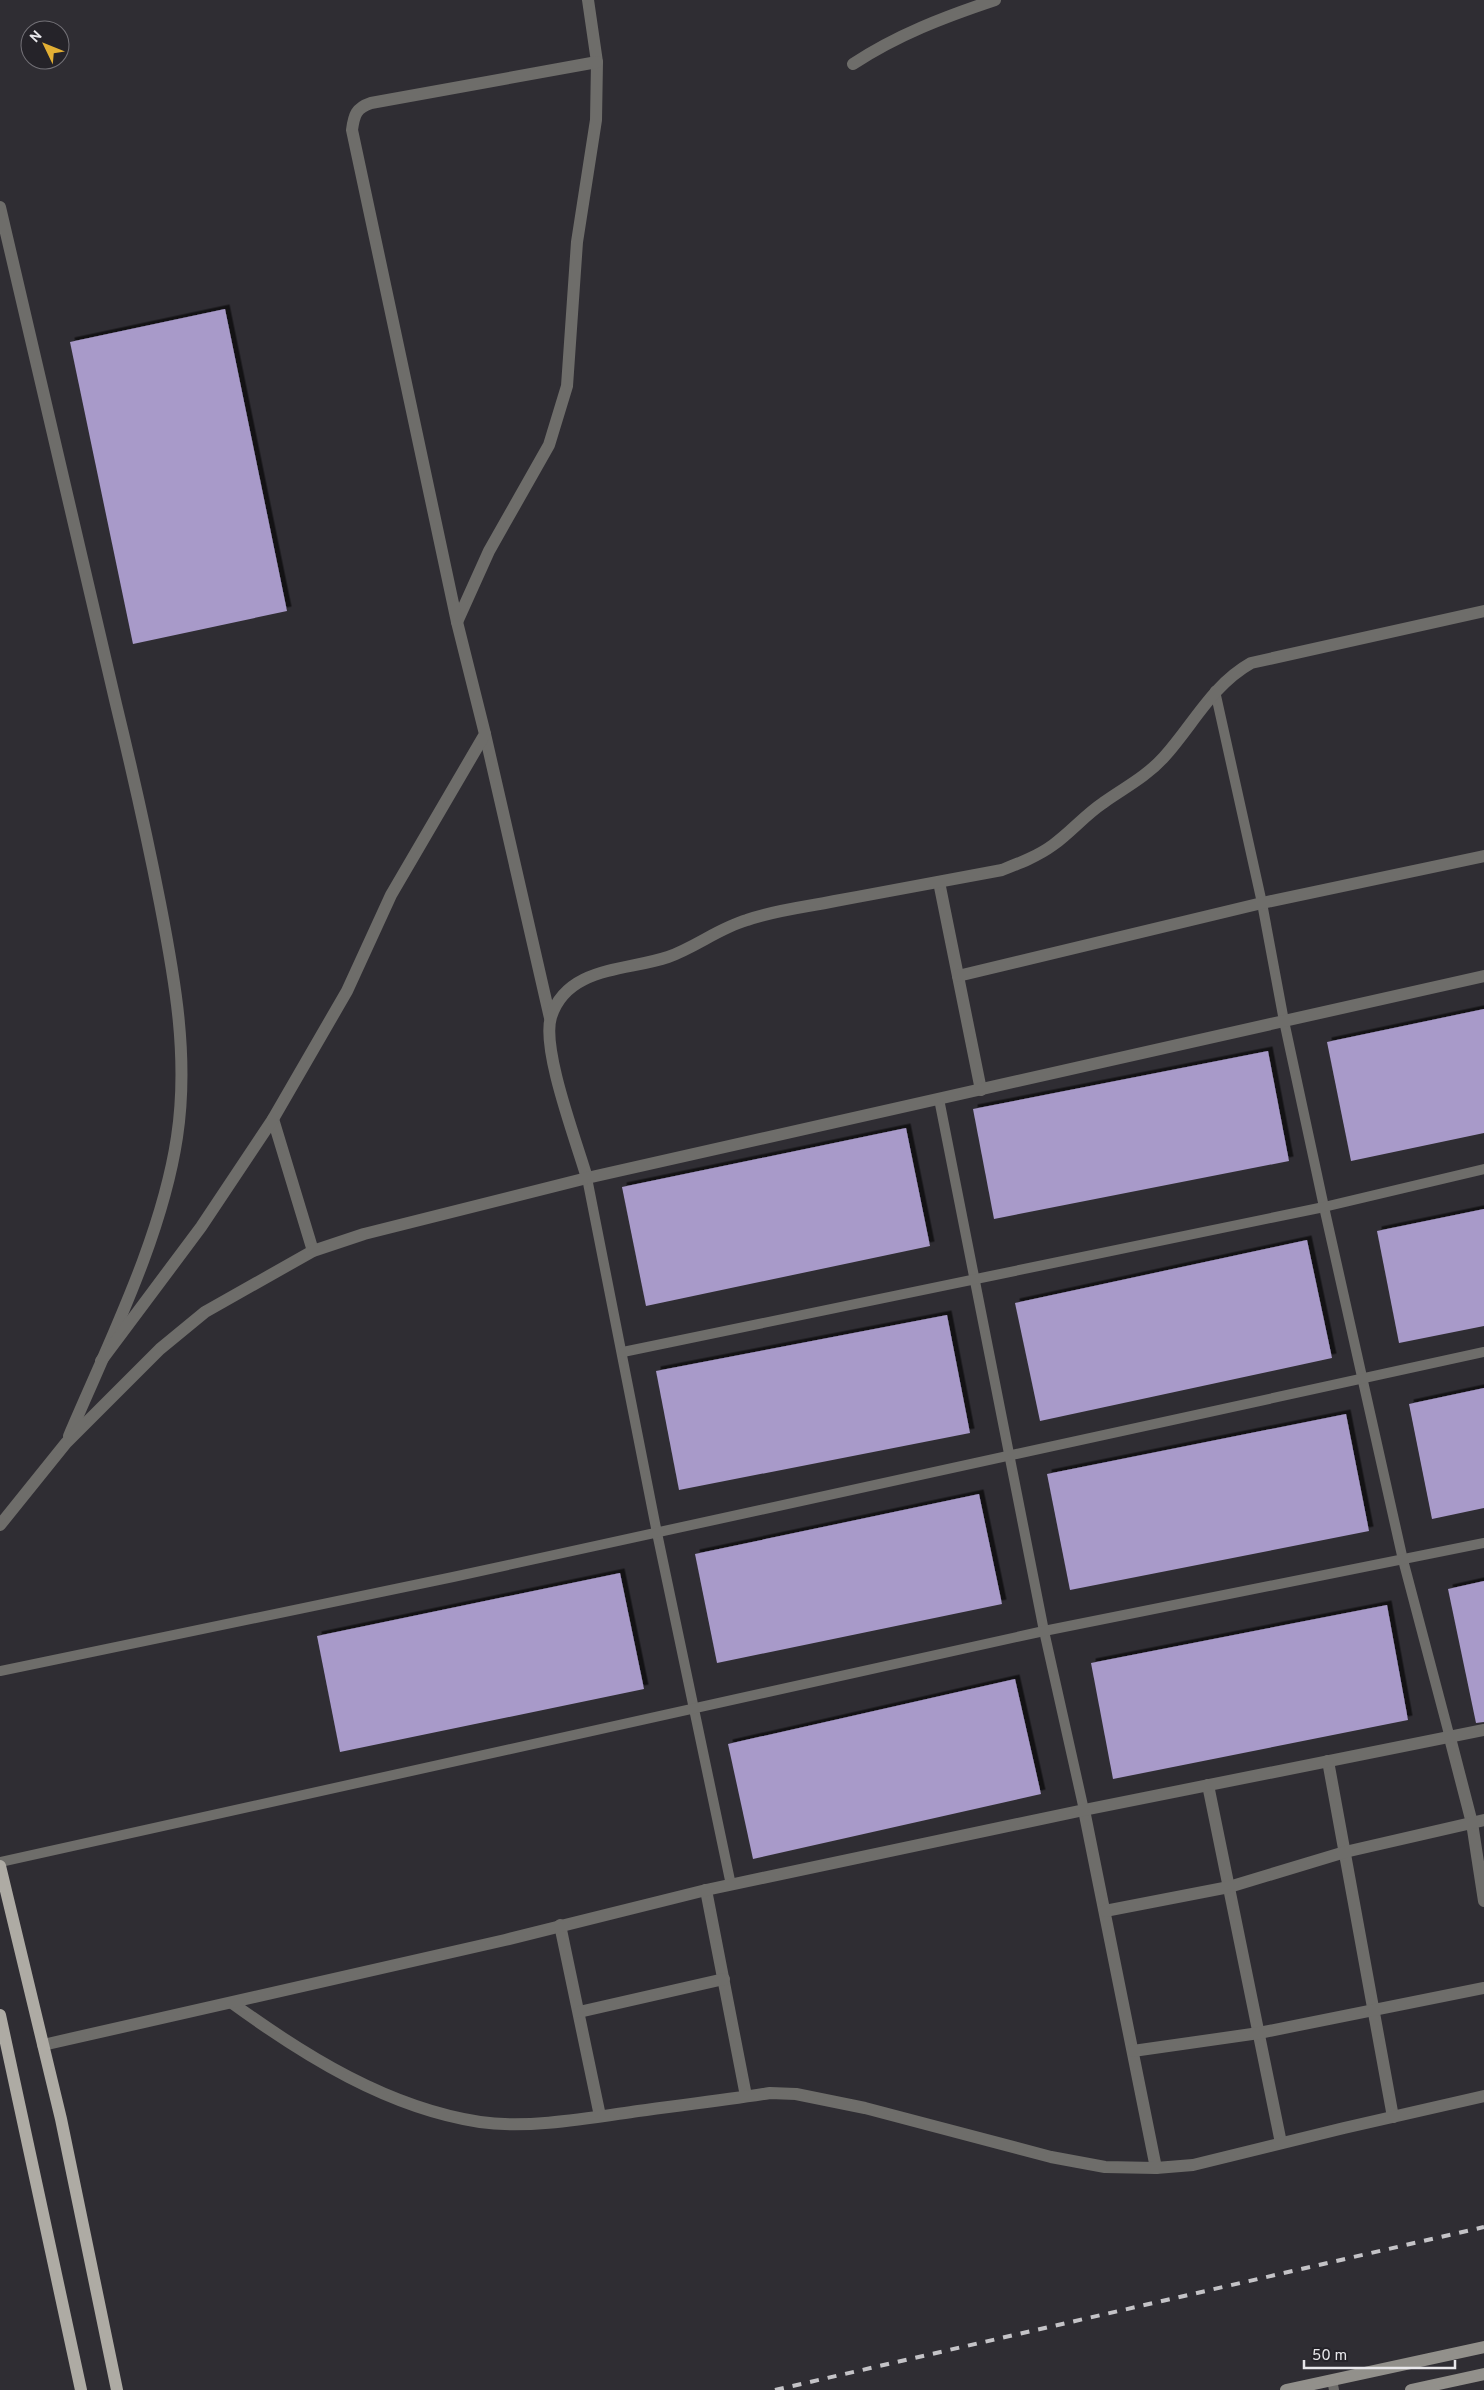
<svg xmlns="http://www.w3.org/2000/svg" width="1484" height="2390" font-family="Overpass,sans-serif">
<defs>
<filter id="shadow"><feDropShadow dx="4.5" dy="-4.5" stdDeviation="0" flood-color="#0009"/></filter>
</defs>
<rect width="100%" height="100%" fill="#2f2d33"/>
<g fill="#a89ac9" filter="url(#shadow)">
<path d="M225,309L287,611L133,644L70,342Z"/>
<path d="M1484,1009V1133L1351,1161L1327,1042Z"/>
<path d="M1268,1051L1289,1161L994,1219L973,1109Z"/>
<path d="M906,1128L930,1246L646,1306L622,1187Z"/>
<path d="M1484,1209V1326L1399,1343L1377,1231Z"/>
<path d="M1307,1240L1332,1358L1040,1421L1015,1303Z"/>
<path d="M947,1315L970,1433L679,1490L656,1371Z"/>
<path d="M1484,1388V1508L1432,1519L1409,1404Z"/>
<path d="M1346,1414L1369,1531L1070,1590L1047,1474Z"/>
<path d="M979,1494L1002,1604L717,1663L695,1554Z"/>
<path d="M620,1573L644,1689L340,1752L317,1636Z"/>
<path d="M1484,1581V1722L1476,1723L1448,1589Z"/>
<path d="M1387,1605L1408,1720L1113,1779L1091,1663Z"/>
<path d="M1015,1679L1041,1794L753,1859L728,1744Z"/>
</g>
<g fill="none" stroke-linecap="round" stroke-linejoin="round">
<g stroke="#6e6d6a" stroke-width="10">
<path d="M1215,691L1262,903L1284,1021L1324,1207L1403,1560L1450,1738"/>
<path d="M939,1099L1044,1631L1084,1810"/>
<path d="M587,1178L657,1533L731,1885"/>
<path d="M623,1352L1324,1207L1484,1169"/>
<path d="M0,1671L453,1577L1484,1352"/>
<path d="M0,1862L1044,1631L1484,1543"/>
<path d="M1332,2380L1334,2390"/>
</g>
<g stroke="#6e6d6a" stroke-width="12">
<path d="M853,64C897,35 944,17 995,0"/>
<path d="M0,207C39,372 77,538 116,704C132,770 147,836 160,903C175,980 189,1058 177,1137C162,1237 109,1342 69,1436"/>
<path d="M457,622L489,551L549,445L567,386L577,242L596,120L597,62L588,0"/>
<path d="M485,734L550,1018"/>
<path d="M939,882L981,1090"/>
<path d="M958,976L1262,903L1484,856"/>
<path d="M273,1119L313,1251"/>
<path d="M587,1178C577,1143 541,1049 551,1017C567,966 627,971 668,957C696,947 719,928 747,920C775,910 806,907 835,901C891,891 947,880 1002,870C1020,863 1038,856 1053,845C1071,832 1085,815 1103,803C1124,788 1146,777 1164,757C1193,725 1212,685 1251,663L1484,611"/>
<path d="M101,1361L201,1227L273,1119L347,991L391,895L485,734L457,622L352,130C354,115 356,108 371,103L597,62"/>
<path d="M0,1525L66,1443L160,1349L205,1312L313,1251L364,1234L587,1178L1484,976"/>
<path d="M1450,1738L1472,1823L1484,1901"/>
<path d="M1328,1761L1393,2117"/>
<path d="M1208,1785L1281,2143"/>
<path d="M1084,1810L1156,2168"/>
<path d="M706,1890L746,2096"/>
<path d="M1105,1911L1229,1887L1345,1852L1484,1820"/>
<path d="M560,1925L600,2116"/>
<path d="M232,2003C305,2056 388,2108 480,2122C529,2129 589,2118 638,2111C682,2105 726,2100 770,2093L796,2094L865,2108L1051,2157L1105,2167L1156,2168L1193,2165L1344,2128L1484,2096"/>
<path d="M579,2012L724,1979"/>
<path d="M43,2045L505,1940L706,1890L1084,1810L1484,1730"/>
<path d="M1133,2051L1259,2033L1484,1988"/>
</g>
<g stroke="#92908b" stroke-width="12">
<path d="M1286,2390L1484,2347"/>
<path d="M1411,2390L1484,2374"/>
</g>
<g stroke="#aeaba4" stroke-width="12">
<path d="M0,1866L61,2119L117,2390"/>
<path d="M0,2015L81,2390"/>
</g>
<path stroke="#c4c3c7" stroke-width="4" stroke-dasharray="9 9" stroke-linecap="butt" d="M775,2390L1484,2227"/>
</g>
<g transform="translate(45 45) rotate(313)"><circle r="24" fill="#252329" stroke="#737177"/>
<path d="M0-4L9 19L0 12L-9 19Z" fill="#e2af34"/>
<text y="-8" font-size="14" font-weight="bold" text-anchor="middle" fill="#e8e7eb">N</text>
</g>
<path d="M1304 2360v8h151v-8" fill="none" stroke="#e8e7eb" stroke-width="2.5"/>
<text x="1312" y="2360" font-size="15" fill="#e8e7eb" stroke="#252329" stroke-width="4" paint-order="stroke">50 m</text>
</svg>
